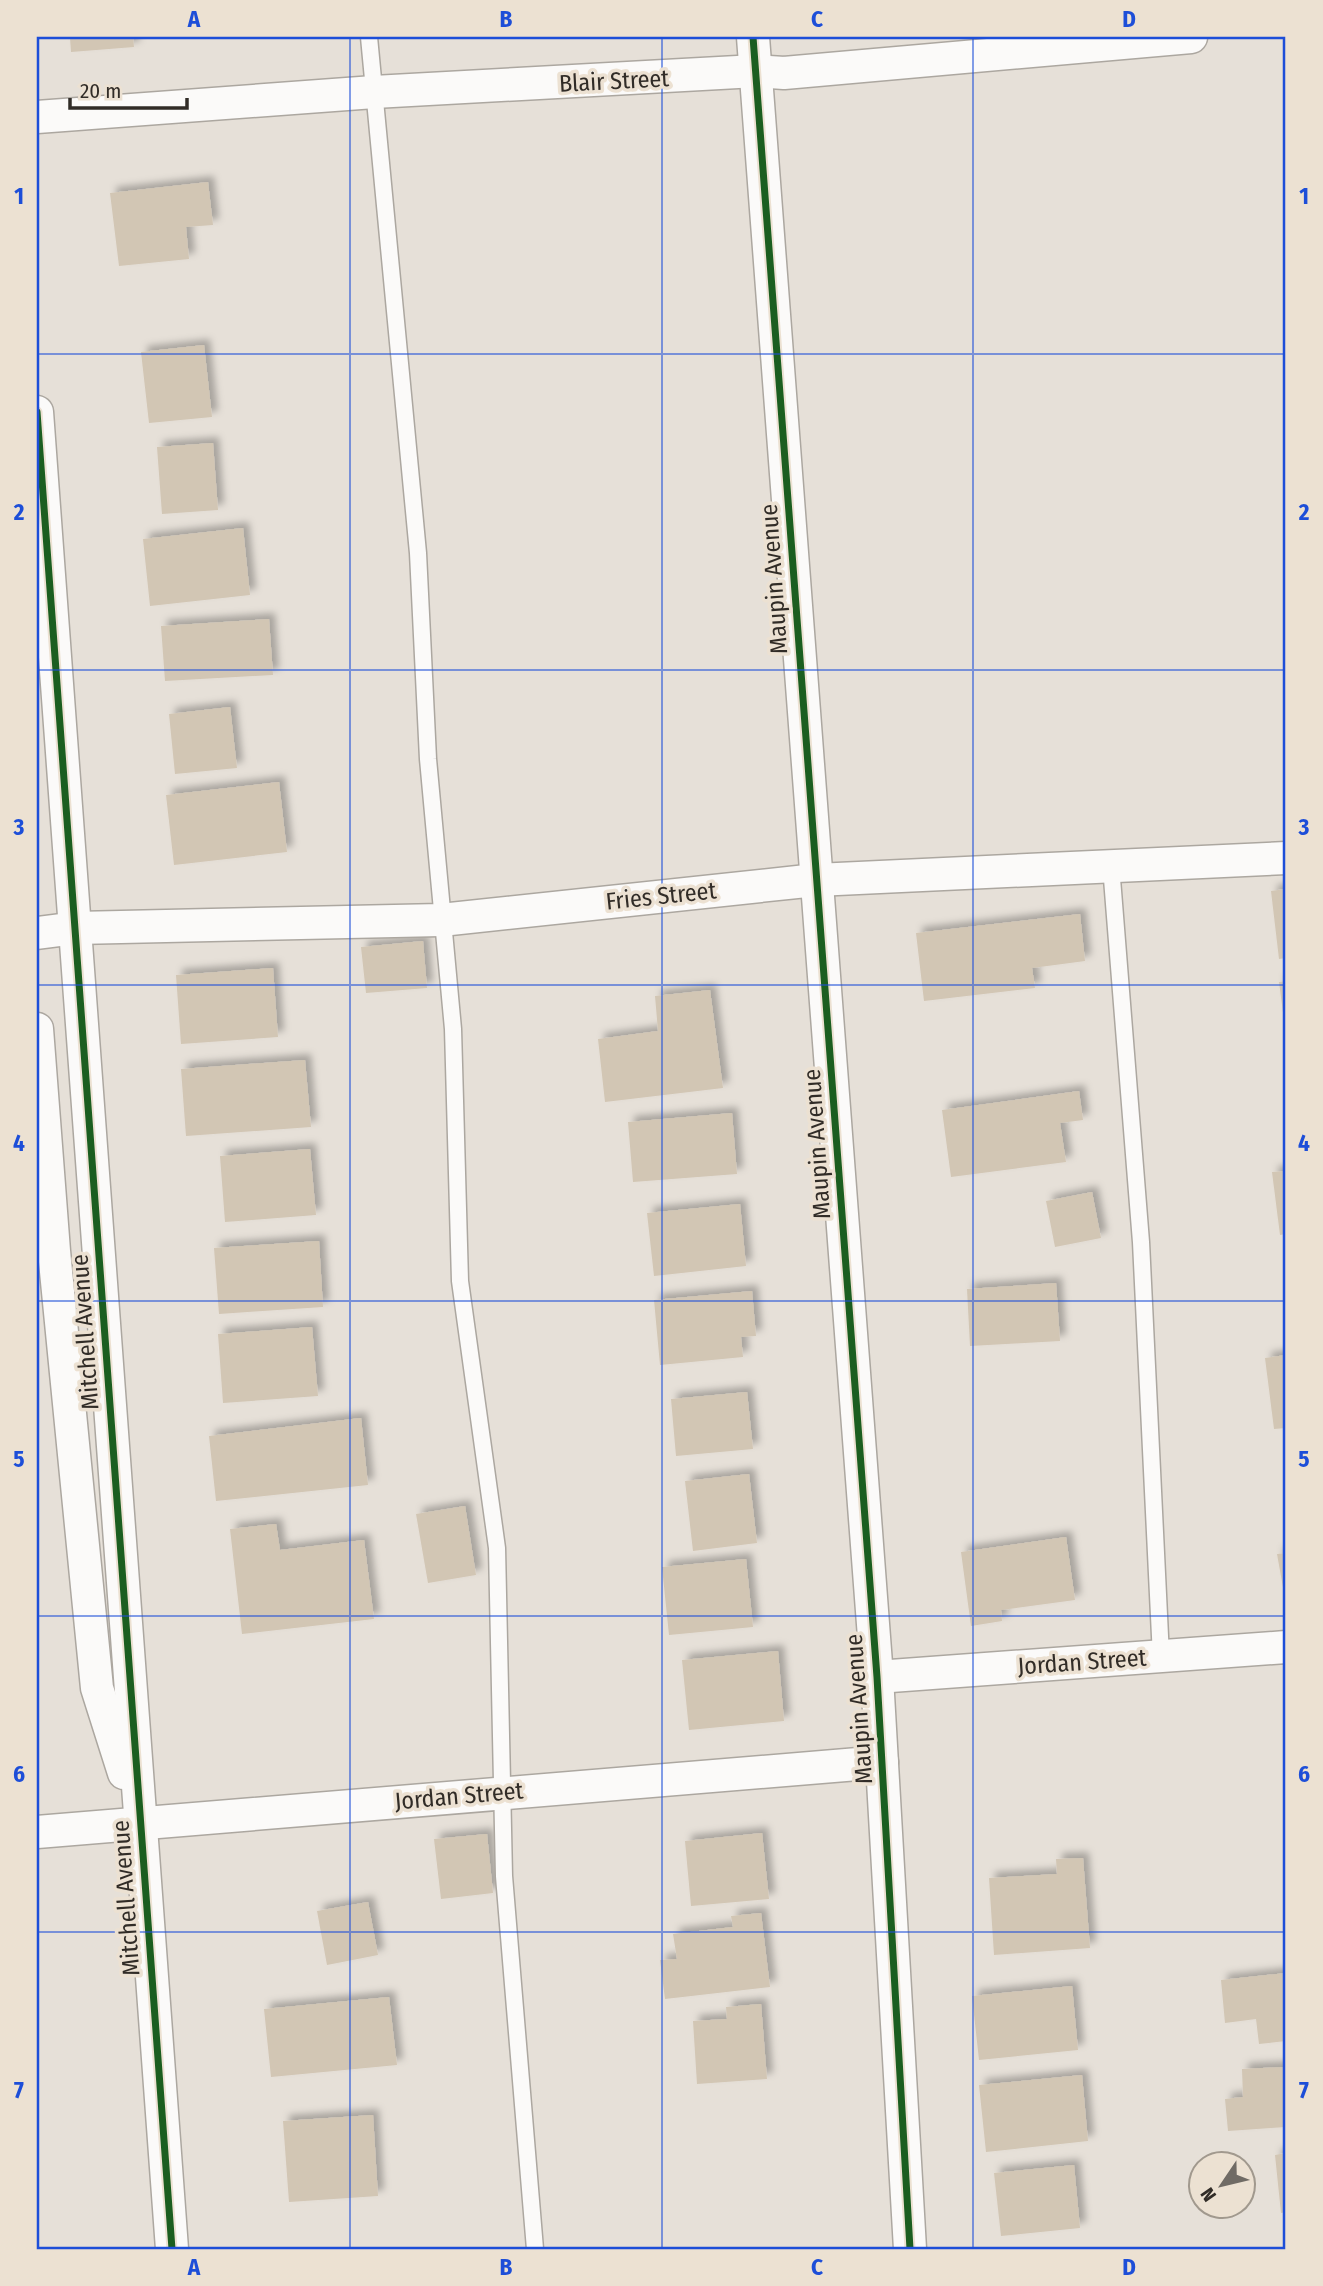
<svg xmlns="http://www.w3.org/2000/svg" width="1323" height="2286" font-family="'Fira Sans Condensed',sans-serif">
<defs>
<filter id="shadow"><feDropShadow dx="6" dy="-6" stdDeviation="3.5" flood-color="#0004"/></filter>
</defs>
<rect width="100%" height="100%" fill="#e6e0d8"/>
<g fill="#d2c6b4" filter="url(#shadow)">
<path d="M70,37H133L134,47L71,52Z"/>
<path d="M208,182L213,225L186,227L189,259L119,266L110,193Z"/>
<path d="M204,345L212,417L149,423L141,352Z"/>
<path d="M213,443L218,510L162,514L157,447Z"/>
<path d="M243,528L250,595L150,606L143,539Z"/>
<path d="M269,619L273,675L165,681L161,626Z"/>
<path d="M230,707L237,768L175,774L169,714Z"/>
<path d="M279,782L287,852L174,865L166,795Z"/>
<path d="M1286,889V958L1279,959L1271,891Z"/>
<path d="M1080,914L1085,961L1032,968L1035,988L924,1001L916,933Z"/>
<path d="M423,941L427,988L366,993L361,947Z"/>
<path d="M273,968L278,1037L181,1044L176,975Z"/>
<path d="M1286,981V1028H1285L1279,982Z"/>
<path d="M710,990L723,1088L605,1102L598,1039L658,1031L655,996Z"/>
<path d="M305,1060L311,1127L186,1136L181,1069Z"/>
<path d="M1079,1091L1083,1120L1060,1123L1066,1162L951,1177L942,1110Z"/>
<path d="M732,1113L737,1174L633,1182L628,1122Z"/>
<path d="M310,1149L316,1215L225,1222L220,1156Z"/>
<path d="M1286,1171V1234L1280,1235L1272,1172Z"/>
<path d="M1092,1192L1101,1238L1055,1247L1046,1201Z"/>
<path d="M740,1204L746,1266L654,1276L647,1213Z"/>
<path d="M319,1241L323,1307L219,1314L214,1248Z"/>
<path d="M1056,1283L1060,1341L970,1346L967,1289Z"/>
<path d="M752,1291L756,1336L741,1337L743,1357L660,1365L654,1300Z"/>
<path d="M312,1327L318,1396L223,1403L218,1334Z"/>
<path d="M1286,1355V1428L1274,1429L1265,1358Z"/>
<path d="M747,1392L753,1449L676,1456L671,1399Z"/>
<path d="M361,1418L368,1485L216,1501L209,1436Z"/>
<path d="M749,1474L757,1543L693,1551L685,1481Z"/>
<path d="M465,1506L476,1575L428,1583L416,1514Z"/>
<path d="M276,1524L280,1550L364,1540L374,1619L242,1634L230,1529Z"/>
<path d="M1066,1537L1075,1600L1001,1610L1002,1621L971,1626L961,1552Z"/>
<path d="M1286,1553V1592L1284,1593L1277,1554Z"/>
<path d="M746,1559L753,1627L669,1635L662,1567Z"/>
<path d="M778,1651L784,1721L689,1730L682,1660Z"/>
<path d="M762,1833L769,1899L691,1906L685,1841Z"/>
<path d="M487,1834L493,1893L441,1899L434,1839Z"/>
<path d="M1083,1858L1090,1948L994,1955L989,1878L1057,1874L1056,1859Z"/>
<path d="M368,1902L378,1955L327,1965L317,1911Z"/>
<path d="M761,1913L770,1987L665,1999L660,1960L677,1959L673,1934L733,1927L731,1916Z"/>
<path d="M1286,1973V2041L1259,2044L1256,2019L1225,2023L1221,1980Z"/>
<path d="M1072,1986L1078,2050L979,2060L972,1996Z"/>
<path d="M389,1997L397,2065L271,2077L264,2009Z"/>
<path d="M761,2004L767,2079L697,2084L693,2021L727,2019L726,2007Z"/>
<path d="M1286,2067V2127L1228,2131L1225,2099L1243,2097L1242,2069Z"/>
<path d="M1082,2075L1088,2141L986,2152L979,2085Z"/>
<path d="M373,2115L378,2196L289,2202L283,2121Z"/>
<path d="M1286,2153V2212L1281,2213L1275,2155Z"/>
<path d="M1074,2165L1080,2228L1001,2236L994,2173Z"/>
</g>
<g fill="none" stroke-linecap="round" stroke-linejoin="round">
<defs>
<g id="lane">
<path d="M369,37L418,553L428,759L453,1029L460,1281L497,1548L504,1876L535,2249"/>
<path d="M1111,866L1141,1242L1161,1657"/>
</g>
<g id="street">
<path d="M753,37L877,1677L910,2249"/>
<path d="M37,117L374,92L756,71L784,73L1191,37"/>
<path d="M37,412L172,2249"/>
<path d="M37,933L76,928L441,920L816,880L1286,858"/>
<path d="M37,1029L54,1251L97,1688L124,1773"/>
<path d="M877,1677L1286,1647"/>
<path d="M37,1832L882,1762"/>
</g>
</defs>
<use href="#lane" stroke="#aca7a0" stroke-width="19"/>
<use href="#street" stroke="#aca7a0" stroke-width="35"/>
<use href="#lane" stroke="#fbfaf9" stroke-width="16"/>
<use href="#street" stroke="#fbfaf9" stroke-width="32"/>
<defs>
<g id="cycleway">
<path d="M753,37L877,1677L910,2249"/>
<path d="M37,412L172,2249"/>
</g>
</defs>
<use href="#cycleway" stroke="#ece1d2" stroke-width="11"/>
<use href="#cycleway" stroke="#1b5e20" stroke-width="7"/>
</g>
<path fill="none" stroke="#1d4ed8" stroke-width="2" stroke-opacity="0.55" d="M350,37V2249M662,37V2249M973,37V2249M37,354H1286M37,670H1286M37,985H1286M37,1301H1286M37,1616H1286M37,1932H1286"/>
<g text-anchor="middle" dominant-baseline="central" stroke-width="7" stroke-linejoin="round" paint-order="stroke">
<g font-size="24" fill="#312c27" stroke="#ece1d2">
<text transform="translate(614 81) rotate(-3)">Blair Street</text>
<text transform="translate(774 579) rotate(-94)">Maupin Avenue</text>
<text transform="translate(661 896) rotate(-6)">Fries Street</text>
<text transform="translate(817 1144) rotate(-94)">Maupin Avenue</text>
<text transform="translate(85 1332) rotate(-94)">Mitchell Avenue</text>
<text transform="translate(1082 1662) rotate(-4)">Jordan Street</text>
<text transform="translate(859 1709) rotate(-94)">Maupin Avenue</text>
<text transform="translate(459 1796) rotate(-5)">Jordan Street</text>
<text transform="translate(126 1898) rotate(-94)">Mitchell Avenue</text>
</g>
</g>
<rect width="1323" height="2286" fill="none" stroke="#ece1d2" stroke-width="77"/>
<g transform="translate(1222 2185) rotate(235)"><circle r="33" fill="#ece1d2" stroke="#a1998e" stroke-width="2"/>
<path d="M0-5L12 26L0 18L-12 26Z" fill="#706b65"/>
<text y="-10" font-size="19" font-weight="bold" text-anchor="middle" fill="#312c27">N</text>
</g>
<path d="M70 98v10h117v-10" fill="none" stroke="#312c27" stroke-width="3.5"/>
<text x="80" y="98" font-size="21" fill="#312c27" stroke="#ece1d2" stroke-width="5" paint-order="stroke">20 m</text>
<rect x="38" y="38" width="1246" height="2210" fill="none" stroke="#1d4ed8" stroke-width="2.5"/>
<g font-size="23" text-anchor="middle" font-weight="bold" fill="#1d4ed8">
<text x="194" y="27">A</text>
<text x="506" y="27">B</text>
<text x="817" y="27">C</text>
<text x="1129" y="27">D</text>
<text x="19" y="204">1</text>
<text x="1304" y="204">1</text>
<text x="19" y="520">2</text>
<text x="1304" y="520">2</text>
<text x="19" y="835">3</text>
<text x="1304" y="835">3</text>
<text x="19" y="1151">4</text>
<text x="1304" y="1151">4</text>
<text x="19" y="1467">5</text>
<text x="1304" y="1467">5</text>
<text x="19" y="1782">6</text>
<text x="1304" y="1782">6</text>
<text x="19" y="2098">7</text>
<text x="1304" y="2098">7</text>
<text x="194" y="2275">A</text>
<text x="506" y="2275">B</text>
<text x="817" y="2275">C</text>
<text x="1129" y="2275">D</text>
</g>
</svg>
